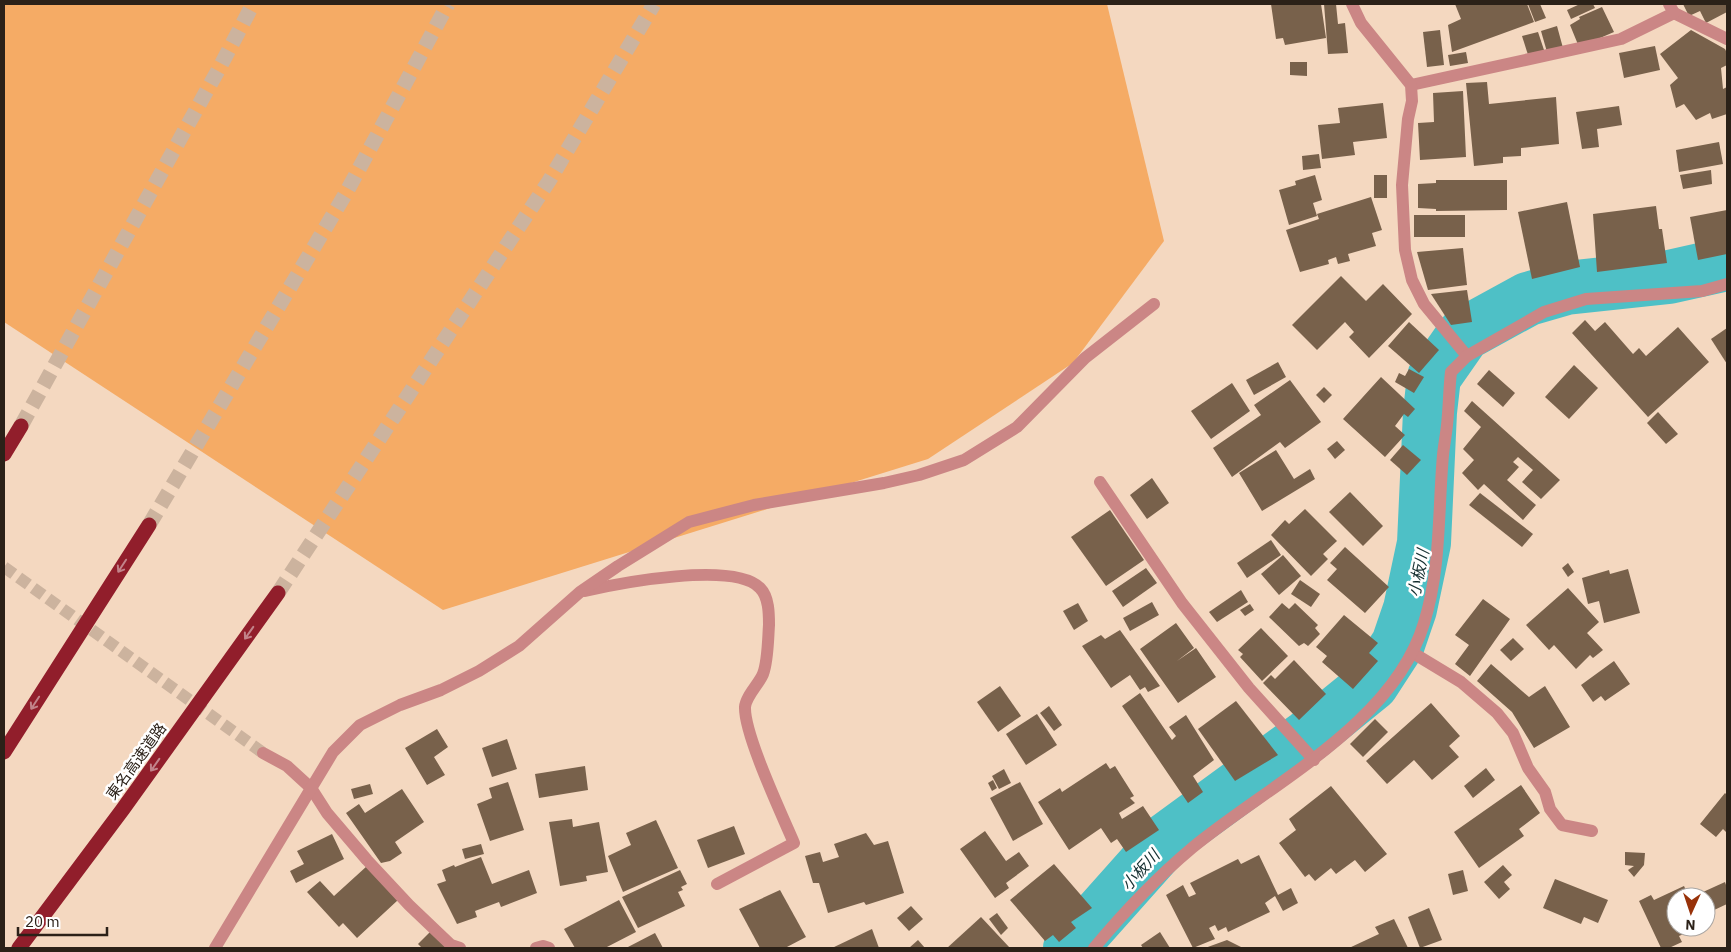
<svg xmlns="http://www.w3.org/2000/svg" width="1731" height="952" font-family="'IBM Plex Sans','Noto Sans JP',sans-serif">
<rect width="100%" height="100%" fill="#f4d8c0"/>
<path fill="#f5ab65" d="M4,4H1107L1164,241L1073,363L928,459L443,610L4,322Z"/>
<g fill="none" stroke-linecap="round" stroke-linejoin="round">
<path stroke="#4ec0c6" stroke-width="54" d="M1070,948L1167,839L1308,736L1372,684L1398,644L1410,609L1424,543L1430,412L1434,377L1464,334L1528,299L1566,288L1669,277L1727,264"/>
</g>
<g fill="#78614b">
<path d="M1271,4H1321L1326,38L1285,45L1283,38L1276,39Z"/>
<path d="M1324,4H1336L1338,24L1345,23L1348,53L1328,54Z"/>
<path d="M1455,4H1527L1534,22L1452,52L1448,25L1461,19Z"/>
<path d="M1528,4H1540L1546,18L1535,22Z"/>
<path d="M1580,4H1593L1595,8L1571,19L1567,10Z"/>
<path d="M1683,4H1727V12L1706,23L1700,11L1689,16Z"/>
<path d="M1602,7L1614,32L1579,47L1570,25L1580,19L1579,17Z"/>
<path d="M1557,26L1563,48L1547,52L1541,31Z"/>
<path d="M1440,30L1444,65L1427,67L1423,32Z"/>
<path d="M1691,30L1725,49L1727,53V65L1721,68L1723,89L1727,87V114L1712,119L1710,113L1696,120L1684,104L1676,108L1670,85L1678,78L1660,54Z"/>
<path d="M1538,32L1545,53L1529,58L1522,36Z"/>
<path d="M1655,46L1660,70L1624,78L1619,53Z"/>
<path d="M1466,52L1468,63L1450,66L1448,55Z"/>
<path d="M1290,62H1307V76L1290,75Z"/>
<path d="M1487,82L1489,104L1556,97L1559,144L1521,148V156L1503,157V163L1474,166L1466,83Z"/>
<path d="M1463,91L1466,157L1420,160L1418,123L1434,122L1433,93Z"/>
<path d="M1383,103L1387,138L1353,142L1355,155L1322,159L1318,125L1340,123L1338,108Z"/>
<path d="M1619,106L1622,125L1597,129L1599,147L1582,149L1576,112Z"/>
<path d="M1719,142L1723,164L1679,172L1676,150Z"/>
<path d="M1319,154L1321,168L1303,170L1302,156Z"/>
<path d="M1711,170L1712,184L1683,189L1680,175Z"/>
<path d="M1315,175L1322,200L1313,203L1317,216L1289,225L1279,190L1296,185L1295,181Z"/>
<rect x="1374" y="175" width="13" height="23"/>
<path d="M1436,180H1507V210L1436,211V209L1418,208V184L1436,183Z"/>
<path d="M1371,197L1382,230L1372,233L1376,246L1348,254L1350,261L1338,264L1336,257L1328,260L1329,264L1300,272L1286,230L1319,219L1317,214Z"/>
<path d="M1567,202L1580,267L1532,279L1518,212Z"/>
<path d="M1656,206L1659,229H1662L1667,263L1597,272L1593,214Z"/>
<path d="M1727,210V254L1698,260L1690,217Z"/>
<rect x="1414" y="215" width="51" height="22"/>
<path d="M1463,248L1467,285L1428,290L1417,252Z"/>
<path d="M1341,276L1366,301L1383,284L1412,314L1369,358L1349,337L1354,332L1345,322L1317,350L1292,325Z"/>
<path d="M1467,290L1472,322L1451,325L1431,294Z"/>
<path d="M1585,320L1595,331L1605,322L1633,354L1639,348L1646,356L1678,327L1709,362L1648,417L1572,333Z"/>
<path d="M1409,322L1439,350L1419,373L1388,346Z"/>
<path d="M1727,328V364L1711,339Z"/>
<path d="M1278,362L1286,377L1254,395L1246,380Z"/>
<path d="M1574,365L1598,388L1569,419L1545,397Z"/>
<path d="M1409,369L1424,377L1414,393L1395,382L1399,373L1405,376Z"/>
<path d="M1489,370L1515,393L1503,407L1477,384Z"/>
<path d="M1381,377L1415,409L1408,417L1404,414L1395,426L1405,435L1385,457L1343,419Z"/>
<path d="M1290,380L1321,422L1285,448L1280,442L1232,477L1213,448L1261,415L1254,405Z"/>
<path d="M1232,383L1250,411L1211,439L1191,411Z"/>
<path d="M1324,387L1332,395L1324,403L1316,395Z"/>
<path d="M1472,401L1560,480L1541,499L1522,482L1533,470L1518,457L1513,462L1519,467L1507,480L1536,505L1523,520L1484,484L1478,490L1462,473L1474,460L1463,449L1481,427L1464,411Z"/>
<path d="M1658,412L1678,434L1666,444L1647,423Z"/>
<path d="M1337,441L1345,450L1335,459L1327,449Z"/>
<path d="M1403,445L1421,460L1407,475L1390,460Z"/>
<path d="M1276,450L1294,479L1310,469L1315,479L1262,511L1239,473Z"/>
<path d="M1152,478L1169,503L1147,519L1130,495Z"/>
<path d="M1350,492L1383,526L1363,546L1329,512Z"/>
<path d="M1480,493L1533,534L1522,547L1469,505Z"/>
<path d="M1305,509L1337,541L1323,554L1328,559L1311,576L1271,535L1285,520L1289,524Z"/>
<path d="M1110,510L1144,560L1106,586L1071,537Z"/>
<path d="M1271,540L1281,555L1247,578L1237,563Z"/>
<path d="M1345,547L1389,587L1365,613L1327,580L1337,569L1330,563Z"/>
<path d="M1283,555L1301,576L1279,595L1261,574Z"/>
<path d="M1568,563L1574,572L1568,577L1562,568Z"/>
<path d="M1146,568L1157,583L1123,607L1112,591Z"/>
<path d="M1628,569L1640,613L1604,623L1599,601L1588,604L1582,578L1609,570L1610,574Z"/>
<path d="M1300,580L1320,594L1311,607L1291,594Z"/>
<path d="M1568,588L1599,622L1587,633L1603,650L1593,658L1590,655L1576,669L1554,645L1549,650L1526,625Z"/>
<path d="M1241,590L1248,602L1217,622L1209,612Z"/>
<path d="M1483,599L1510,619L1470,676L1455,664L1469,645L1455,635Z"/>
<path d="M1152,602L1159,615L1130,631L1123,618Z"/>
<path d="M1078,603L1088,621L1074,630L1063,611Z"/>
<path d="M1282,603L1289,609L1295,603L1318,625L1315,628L1320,634L1308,646L1304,643L1299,646L1269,617Z"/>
<path d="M1250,604L1254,610L1245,616L1240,610Z"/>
<path d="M1344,615L1378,643L1369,653L1378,661L1353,689L1322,662L1327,656L1316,647Z"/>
<path d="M1176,623L1194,648L1177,661L1196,648L1216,677L1178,703L1140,649Z"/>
<path d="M1261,628L1288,656L1262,681L1240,657L1243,654L1238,650Z"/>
<path d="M1120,630L1160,686L1148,692L1145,687L1140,690L1130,675L1111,688L1082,646L1101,635L1105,639Z"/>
<path d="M1513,638L1524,649L1511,661L1500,650Z"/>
<path d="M1294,660L1326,694L1299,720L1263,683L1271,675L1275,679Z"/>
<path d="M1614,661L1630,684L1605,701L1601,696L1593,702L1581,685Z"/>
<path d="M1491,664L1529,697L1545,686L1570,727L1534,748L1512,712L1477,681Z"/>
<path d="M1000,686L1021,716L998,732L977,702Z"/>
<path d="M1140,693L1172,740L1176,736L1169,727L1186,715L1214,760L1193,776L1203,792L1188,803L1122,706Z"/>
<path d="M1236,701L1278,755L1235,781L1198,729Z"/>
<path d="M1431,703L1460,736L1449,746L1459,757L1432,780L1414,760L1387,784L1366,761Z"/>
<path d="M1049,706L1062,725L1054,731L1040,713Z"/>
<path d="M1037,714L1057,745L1026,765L1006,734Z"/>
<path d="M1375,719L1388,732L1363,757L1350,744Z"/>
<path d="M437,729L448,747L434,757L445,775L427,785L405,748Z"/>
<path d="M507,739L517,769L492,777L482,748Z"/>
<path d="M1106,763L1110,769L1115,766L1134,796L1130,798L1135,803L1119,813L1122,819L1143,806L1159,830L1126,852L1117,839L1111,843L1101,828L1069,850L1038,802L1060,788L1062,792Z"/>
<path d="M585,766L588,790L539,798L535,774Z"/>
<path d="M1486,768L1495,780L1473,798L1464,786Z"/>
<path d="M1004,769L1011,783L999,789L992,776Z"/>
<path d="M993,780L997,788L992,791L988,783Z"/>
<path d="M508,782L524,830L490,841L477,804L492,798L489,788Z"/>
<path d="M1020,782L1043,824L1013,841L990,798Z"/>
<path d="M370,784L373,794L354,799L351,789Z"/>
<path d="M1521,785L1540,813L1519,829L1524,836L1479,868L1454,832Z"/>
<path d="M1331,786L1387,854L1365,872L1355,860L1336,874L1331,868L1315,881L1309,874L1305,877L1279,843L1296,830L1289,819Z"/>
<path d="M402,789L424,822L395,842L402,853L390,861L381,863L346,813L359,804L365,813Z"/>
<path d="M1725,793L1727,795V833L1723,829L1716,837L1700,824Z"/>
<path d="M572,819L573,827L599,822L608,872L586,876L587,881L560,886L549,822Z"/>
<path d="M656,820L678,868L623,892L608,856L631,845L626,833Z"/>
<path d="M734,826L745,854L708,868L697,840Z"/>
<path d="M985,831L1006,861L1019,852L1029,866L1006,883L1009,888L995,898L960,849Z"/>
<path d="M866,833L874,845L888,841L904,893L866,905L864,902L828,913L819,883H813L805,856L820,852L823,862L839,857L834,844Z"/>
<path d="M332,834L344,859L296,883L290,871L304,864L297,851Z"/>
<path d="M481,844L484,854L465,859L462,849Z"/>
<path d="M1625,852L1645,853L1644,865L1634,877L1628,870L1634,866L1625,865Z"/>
<path d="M1259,855L1278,895L1291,888L1298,903L1283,911L1275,896L1265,903L1270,912L1228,932L1226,927L1218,931L1215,925L1209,928L1215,939L1193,948L1166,895L1183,885L1189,897L1196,894L1190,883L1238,859L1241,864Z"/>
<path d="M481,857L492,884L529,870L537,893L501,907L499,902L475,911L477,917L457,924L437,884L446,881L442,870L454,865L455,867Z"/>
<path d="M1054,864L1092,908L1071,922L1076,928L1059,942L1053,935L1045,941L1010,900Z"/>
<path d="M1503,865L1512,875L1504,882L1510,889L1499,899L1484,882Z"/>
<path d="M367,866L398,900L357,938L343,923L339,927L307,892L320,881L334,896Z"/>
<path d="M680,870L687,884L681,887L683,890L678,892L685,906L638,928L622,897Z"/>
<path d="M1463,870L1468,891L1453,895L1448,874Z"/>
<path d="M1555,879L1608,900L1598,923L1584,917L1581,924L1543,908Z"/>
<path d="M1725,882L1727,888V904L1712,911L1703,892Z"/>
<path d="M1684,886L1689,897H1676V927H1699L1679,936L1682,942L1669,948H1661L1639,901L1651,895L1654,900Z"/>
<path d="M780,890L806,937L785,948H760L739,909Z"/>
<path d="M619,900L636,932L605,948H575L564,929Z"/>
<path d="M911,906L923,919L909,931L897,918Z"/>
<path d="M1429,908L1442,940L1420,948L1408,917Z"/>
<path d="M997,913L1008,928L1001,935L989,919Z"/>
<path d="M981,917L1010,948H947Z"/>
<path d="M1394,919L1408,948H1349L1379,934L1375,927Z"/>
<path d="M872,929L879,948H832Z"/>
<path d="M431,931L448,948H422L418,944Z"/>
<path d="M1160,932L1170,948H1143L1141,945Z"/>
<path d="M655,933L663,948H626Z"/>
<path d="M918,940L925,948H909Z"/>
<path d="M1227,940L1243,948H1205Z"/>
</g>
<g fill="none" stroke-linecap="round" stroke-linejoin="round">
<path stroke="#ccb39e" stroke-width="12" stroke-dasharray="12 6" stroke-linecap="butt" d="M4,567L263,753"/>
<g stroke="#ccb39e" stroke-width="15" stroke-dasharray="15 8" stroke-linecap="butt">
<path d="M21,426L221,65L253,4"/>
<path d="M149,525L346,193L448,4"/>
<path d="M278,593L549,181L654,4"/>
</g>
<g stroke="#cb8685" stroke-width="12">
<path d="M1674,13L1727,39"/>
<path d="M1411,85L1621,39L1674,13L1669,4"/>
</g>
<g stroke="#cb8685" stroke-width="12">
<path d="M1352,4L1361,23L1411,85L1412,101L1408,119L1402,185L1405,250L1412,280L1424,304L1467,356"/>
<path d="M1100,482L1182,603L1249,688L1314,760"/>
<path d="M585,591C620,583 734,561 760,588C769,597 769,614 769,625C768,639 768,661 763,674C759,684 746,696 745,707C744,734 782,815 794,843L717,884"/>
<path d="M1413,653L1461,682L1497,713L1513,733L1528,768L1545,792L1550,809L1562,825L1592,831"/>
<path d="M263,753L287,766L311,788L327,813L367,860L409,905L451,945L460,948"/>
<path d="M215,948L333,752L360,725L400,705L441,690L479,671L519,646L580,592L618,566L689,522L754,505L884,483L919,475L964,460L1017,427L1085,358L1154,304"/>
<path d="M536,948L543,946L549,948"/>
<path d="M1094,948C1124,912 1155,879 1192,848C1268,785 1394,724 1424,623C1441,569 1438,511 1443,455C1444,445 1446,435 1447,425C1449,407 1449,389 1451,372L1467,356L1544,312L1586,299L1702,291L1727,284"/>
</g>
<g stroke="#911e2b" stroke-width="15">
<path d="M4,454L21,426"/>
<path d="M4,752L149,525"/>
<path d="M19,948L123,809L278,593"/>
</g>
</g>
<defs><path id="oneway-shaft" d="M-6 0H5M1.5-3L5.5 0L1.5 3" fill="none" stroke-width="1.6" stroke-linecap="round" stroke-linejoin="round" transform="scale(1.25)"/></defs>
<g stroke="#c2838a">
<use href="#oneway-shaft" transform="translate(122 566) rotate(123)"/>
<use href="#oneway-shaft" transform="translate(249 633) rotate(125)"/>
<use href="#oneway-shaft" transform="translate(35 703) rotate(123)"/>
<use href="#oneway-shaft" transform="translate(155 765) rotate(125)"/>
</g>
<g text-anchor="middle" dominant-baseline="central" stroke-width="5" stroke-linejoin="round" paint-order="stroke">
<g font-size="15" fill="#2b2118" stroke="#fff">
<text transform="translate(136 761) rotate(-54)">東名高速道路</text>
</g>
<g font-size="16" font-style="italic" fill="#142e2f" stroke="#fff">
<text transform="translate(1418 573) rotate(-78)">小板川</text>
<text transform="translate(1140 870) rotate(-48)">小板川</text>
</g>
</g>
<rect width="1731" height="952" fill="none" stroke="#2b2118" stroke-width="10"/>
<g transform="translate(1691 912) rotate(183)"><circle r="24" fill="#ffffff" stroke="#aaa6a3"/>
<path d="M0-4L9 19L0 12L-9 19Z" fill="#983209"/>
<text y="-8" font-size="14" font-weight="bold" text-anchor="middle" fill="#2b2118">N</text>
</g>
<path d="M18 927v8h89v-8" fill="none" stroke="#2b2118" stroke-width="2.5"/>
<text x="25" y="927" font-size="15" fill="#2b2118" stroke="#ffffff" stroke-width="4" paint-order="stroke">20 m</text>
</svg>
